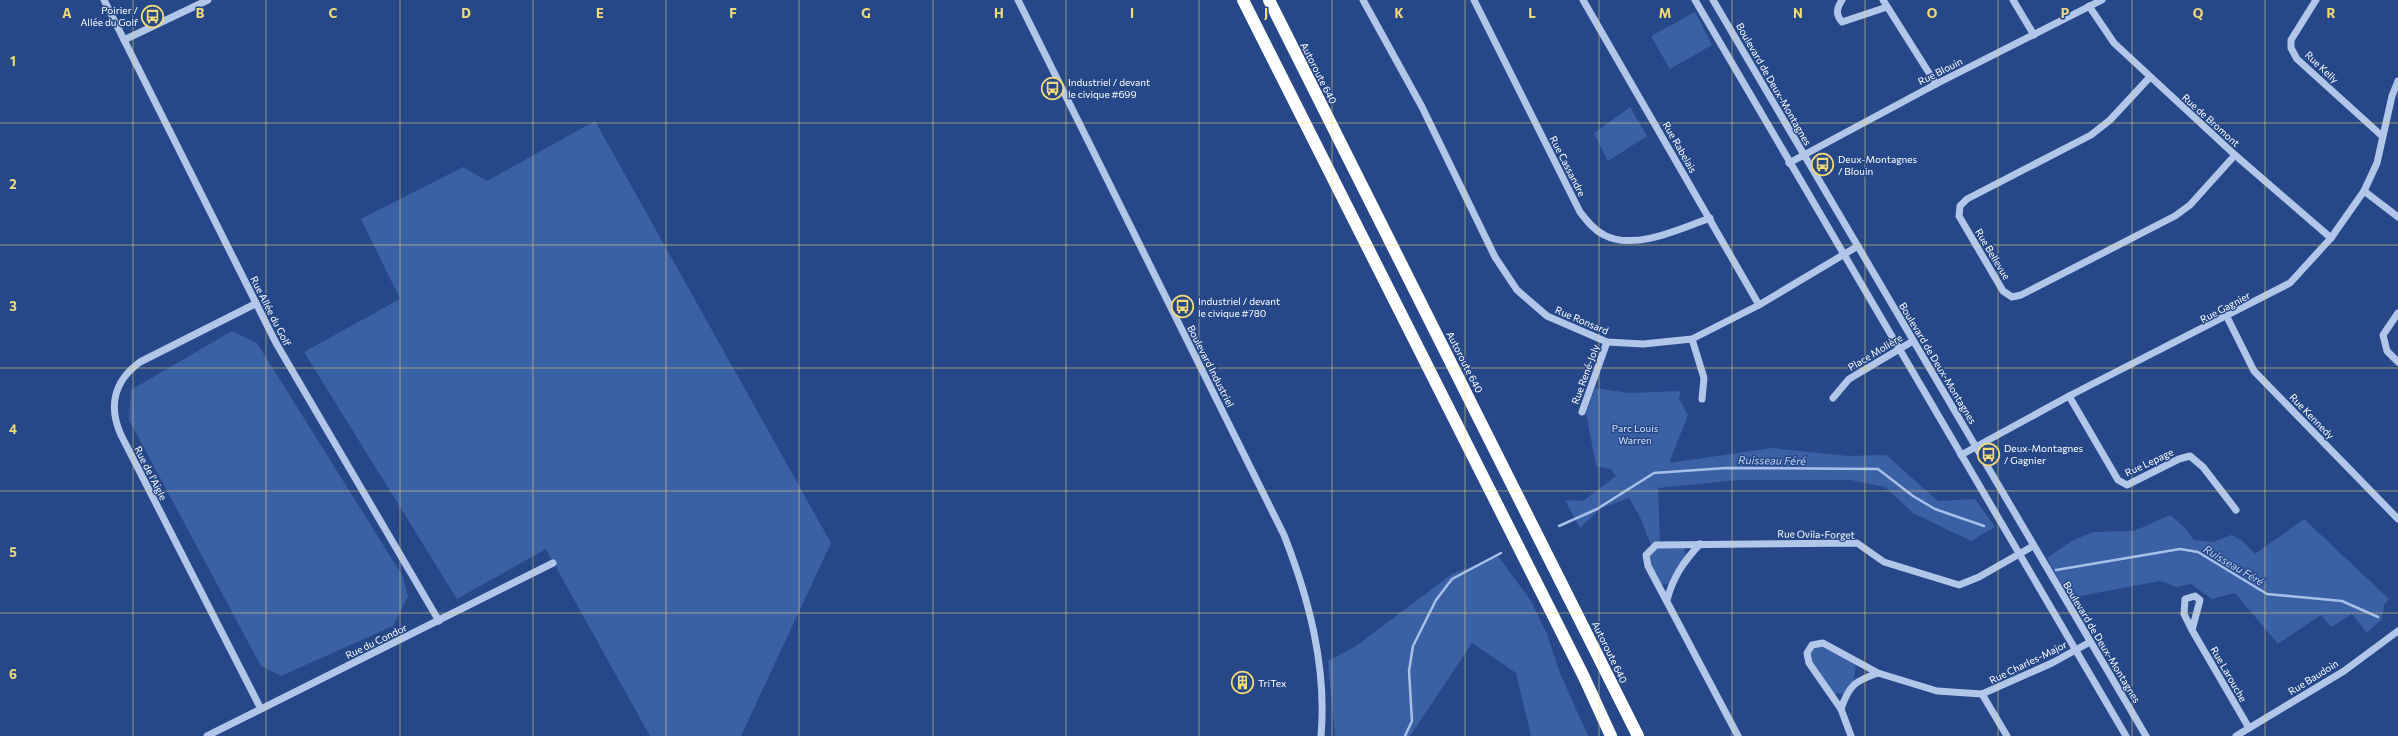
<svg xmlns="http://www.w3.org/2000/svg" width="2398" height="736" font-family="Commissioner,sans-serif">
<rect width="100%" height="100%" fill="#264888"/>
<g fill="#3a60a5">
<path d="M1695,12L1712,45L1670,69L1651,36Z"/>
<path d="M1630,107L1647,136L1608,161L1594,133Z"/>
<path d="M595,121L831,543L741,736H650L546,549L457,599L304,352L400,299L361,219L463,167L487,181Z"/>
<path d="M232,331L257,343L402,575L408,596L393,626L281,676L261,666L129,420L131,390Z"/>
<path d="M1595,388L1629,393L1681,391L1679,399L1688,415L1669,463L1772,448L1848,456L1886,455L1938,501L1975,499L1995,527L1971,541L1913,513L1885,487L1851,480H1738L1658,488L1660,541L1651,545L1640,517L1629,498L1601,508L1580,528L1565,500L1583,501L1616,476L1611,469L1596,466L1586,412Z"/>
<path d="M2170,515L2184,527L2194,540L2213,542L2231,535L2241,540L2255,554L2304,519L2389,599L2384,605L2382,619L2367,633L2352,614L2331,627L2321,615L2278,644L2235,593L2212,599L2191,584L2177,587L2160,581L2069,598L2047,558L2072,541L2093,532L2134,531Z"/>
<path d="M1656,545L1684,547L1686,559L1671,583L1662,585L1648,566L1646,555Z"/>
<path d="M1498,556L1531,601L1547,634L1560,673L1588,736H1531L1516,673L1472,643L1410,736H1335L1328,661L1356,646L1452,574Z"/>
<path d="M1823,643L1856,661L1854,684L1846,694L1830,693L1807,653Z"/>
</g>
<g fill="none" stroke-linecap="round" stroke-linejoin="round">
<g stroke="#a7c0ea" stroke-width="2.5">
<path d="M1559,526L1597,509L1654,473L1726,468L1878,469L1913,496L1935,509L1984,526"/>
<path d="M2056,570L2180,549L2198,552L2267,594L2342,601L2378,617"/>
<path d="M1405,736L1412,721L1409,671L1413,646L1436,600L1452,579L1501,553"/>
</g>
<g stroke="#b2c6e9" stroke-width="7">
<path d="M104,0L276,343L439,621"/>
<path d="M1018,0L1284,535C1309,599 1327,667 1321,736"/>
<path d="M1363,0L1422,107L1495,257L1517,290L1547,316L1607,342L1643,344L1692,339L1759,305L1858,246"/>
<path d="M1474,0L1580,212C1587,221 1594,230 1604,235C1634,251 1680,229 1710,218"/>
<path d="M1583,0L1759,305"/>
<path d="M1695,0L2126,736"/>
<path d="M1713,0L2146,736"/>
<path d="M1842,0C1837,8 1835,14 1842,22L1887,7"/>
<path d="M1883,0L1936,84"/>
<path d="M2013,0L2034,35"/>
<path d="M2316,0L2291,40V48L2297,59L2382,136"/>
<path d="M2089,6L2114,43L2235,155L2331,238"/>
<path d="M124,40L208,0"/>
<path d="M2150,77L2110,120L2091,135L1967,199L1960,206L1959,216L2003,291L2012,297L2021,295L2175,216L2190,205L2235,155"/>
<path d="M1789,163L1936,84L2102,0"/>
<path d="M2364,191L2398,217"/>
<path d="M255,304L140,362C114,381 108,406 121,435L261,709"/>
<path d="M2398,313L2383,335L2387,351L2398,362"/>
<path d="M2227,317L2254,371L2398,519"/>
<path d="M1692,339L1704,378L1702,399"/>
<path d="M2069,396L2118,480L2127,485L2179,459L2190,456L2203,467L2236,510"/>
<path d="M1833,398L1849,379L1913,341"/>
<path d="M1582,412L1607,342"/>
<path d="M1961,455L2069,396L2290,283L2331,238L2364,191L2377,163L2392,96L2398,81"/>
<path d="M1667,600C1673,577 1684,561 1700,544"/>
<path d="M2192,630L2184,614L2185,599L2195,596L2200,600L2192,630L2249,728"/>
<path d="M1982,694L2007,736"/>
<path d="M1841,709C1849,685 1855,681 1878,673"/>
<path d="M207,736L553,563"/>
<path d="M1738,736L1648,566L1646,555L1656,545L1857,543L1884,562L1959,585L1979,577L2033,546"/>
<path d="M1851,736L1841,709L1809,663L1807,653L1812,645L1823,643L1878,673L1937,691L1982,694L2052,663L2090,642"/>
<path d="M2236,736L2344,671L2398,631"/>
</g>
<g stroke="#fff" stroke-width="12">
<path d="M1243,0L1584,677L1611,736"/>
<path d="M1269,0L1638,736"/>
</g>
</g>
<path fill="none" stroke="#f2da77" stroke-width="1" stroke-opacity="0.55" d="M133,0V736M266,0V736M400,0V736M533,0V736M666,0V736M799,0V736M933,0V736M1066,0V736M1199,0V736M1332,0V736M1465,0V736M1599,0V736M1732,0V736M1865,0V736M1998,0V736M2132,0V736M2265,0V736M0,123H2398M0,245H2398M0,368H2398M0,491H2398M0,613H2398"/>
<defs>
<symbol id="bus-ring" viewBox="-11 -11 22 22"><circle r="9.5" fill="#264888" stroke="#f2da77" stroke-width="1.5"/><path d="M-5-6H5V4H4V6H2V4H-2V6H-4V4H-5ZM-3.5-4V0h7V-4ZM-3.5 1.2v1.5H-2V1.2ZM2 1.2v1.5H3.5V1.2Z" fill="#f2da77"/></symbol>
<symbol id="building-ring" viewBox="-11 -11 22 22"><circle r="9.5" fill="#264888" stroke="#f2da77" stroke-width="1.5"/><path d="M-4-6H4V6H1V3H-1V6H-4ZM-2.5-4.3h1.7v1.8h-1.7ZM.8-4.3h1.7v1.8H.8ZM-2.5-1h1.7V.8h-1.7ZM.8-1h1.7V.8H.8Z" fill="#f2da77"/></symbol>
</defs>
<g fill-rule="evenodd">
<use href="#bus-ring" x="140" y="4" width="25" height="25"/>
<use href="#bus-ring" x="1040" y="76" width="25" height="25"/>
<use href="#bus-ring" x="1810" y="152" width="25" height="25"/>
<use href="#bus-ring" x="1170" y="294" width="25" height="25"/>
<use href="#bus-ring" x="1976" y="442" width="25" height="25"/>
<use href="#building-ring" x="1230" y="670" width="25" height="25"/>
</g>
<g text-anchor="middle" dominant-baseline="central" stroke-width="3" stroke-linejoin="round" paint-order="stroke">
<g font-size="10" fill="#fff" stroke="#264888" text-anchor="start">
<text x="138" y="10" text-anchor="end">Poirier /<tspan x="138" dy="12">Allée du Golf</tspan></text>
<text x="1068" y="82">Industriel / devant<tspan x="1068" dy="12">le civique #699</tspan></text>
<text x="1838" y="159">Deux-Montagnes<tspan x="1838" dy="12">/ Blouin</tspan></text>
<text x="1198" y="301">Industriel / devant<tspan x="1198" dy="12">le civique #780</tspan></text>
<text x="2004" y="448">Deux-Montagnes<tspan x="2004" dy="12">/ Gagnier</tspan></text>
<text x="1258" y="683">TriTex</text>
</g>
<g font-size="10" fill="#fff" stroke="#264888">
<text transform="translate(2322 67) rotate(43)">Rue Kelly</text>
<text transform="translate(1940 71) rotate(-27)">Rue Blouin</text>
<text transform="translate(1319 73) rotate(63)">Autoroute 640</text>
<text transform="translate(1774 84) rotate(60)">Boulevard de Deux-Montagnes</text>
<text transform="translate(2211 120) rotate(42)">Rue de Bromont</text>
<text transform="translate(1680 147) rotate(60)">Rue Rabelais</text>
<text transform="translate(1568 166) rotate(63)">Rue Cassandre</text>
<text transform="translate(1993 254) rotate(59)">Rue Bellevue</text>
<text transform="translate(2225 307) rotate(-28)">Rue Gagnier</text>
<text transform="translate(271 311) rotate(63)">Rue Allée du Golf</text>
<text transform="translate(1582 320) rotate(23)">Rue Ronsard</text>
<text transform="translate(1875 352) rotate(-31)">Place Molière</text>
<text transform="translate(1465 362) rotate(63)">Autoroute 640</text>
<text transform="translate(1938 363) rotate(59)">Boulevard de Deux-Montagnes</text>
<text transform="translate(1211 366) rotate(63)">Boulevard Industriel</text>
<text transform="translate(1585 374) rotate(-70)">Rue René-Joly</text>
<text transform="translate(2312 416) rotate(46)">Rue Kennedy</text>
<text transform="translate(2149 462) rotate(-25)">Rue Lepage</text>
<text transform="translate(151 473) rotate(63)">Rue de l'Aigle</text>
<text transform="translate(1816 534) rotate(1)">Rue Ovila-Forget</text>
<text transform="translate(376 641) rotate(-26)">Rue du Condor</text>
<text transform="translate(2102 642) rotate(59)">Boulevard de Deux-Montagnes</text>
<text transform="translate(1610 652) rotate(64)">Autoroute 640</text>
<text transform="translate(2028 662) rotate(-26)">Rue Charles-Major</text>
<text transform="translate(2229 674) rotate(60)">Rue Larouche</text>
<text transform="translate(2313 677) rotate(-32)">Rue Baudoin</text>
</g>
<g font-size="10" fill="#d6e2f7" stroke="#264888">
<text x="1635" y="428">Parc Louis<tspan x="1635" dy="12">Warren</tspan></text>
</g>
<g font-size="11" font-style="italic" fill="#bed0f0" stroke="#264888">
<text transform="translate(1772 460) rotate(1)">Ruisseau Féré</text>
<text transform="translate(2234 565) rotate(31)">Ruisseau Féré</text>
</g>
</g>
<g font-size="13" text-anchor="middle" font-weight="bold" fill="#f2da77" stroke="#264888" stroke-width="3" stroke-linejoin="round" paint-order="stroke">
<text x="67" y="18">A</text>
<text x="200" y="18">B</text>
<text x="333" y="18">C</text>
<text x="466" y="18">D</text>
<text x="600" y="18">E</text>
<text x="733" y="18">F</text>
<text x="866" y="18">G</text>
<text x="999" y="18">H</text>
<text x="1132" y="18">I</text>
<text x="1266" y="18">J</text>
<text x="1399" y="18">K</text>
<text x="1532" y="18">L</text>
<text x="1665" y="18">M</text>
<text x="1798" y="18">N</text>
<text x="1932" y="18">O</text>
<text x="2065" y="18">P</text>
<text x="2198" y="18">Q</text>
<text x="2331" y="18">R</text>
<text x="13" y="66">1</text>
<text x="13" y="189">2</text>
<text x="13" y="311">3</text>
<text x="13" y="434">4</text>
<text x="13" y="557">5</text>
<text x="13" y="679">6</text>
</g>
</svg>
